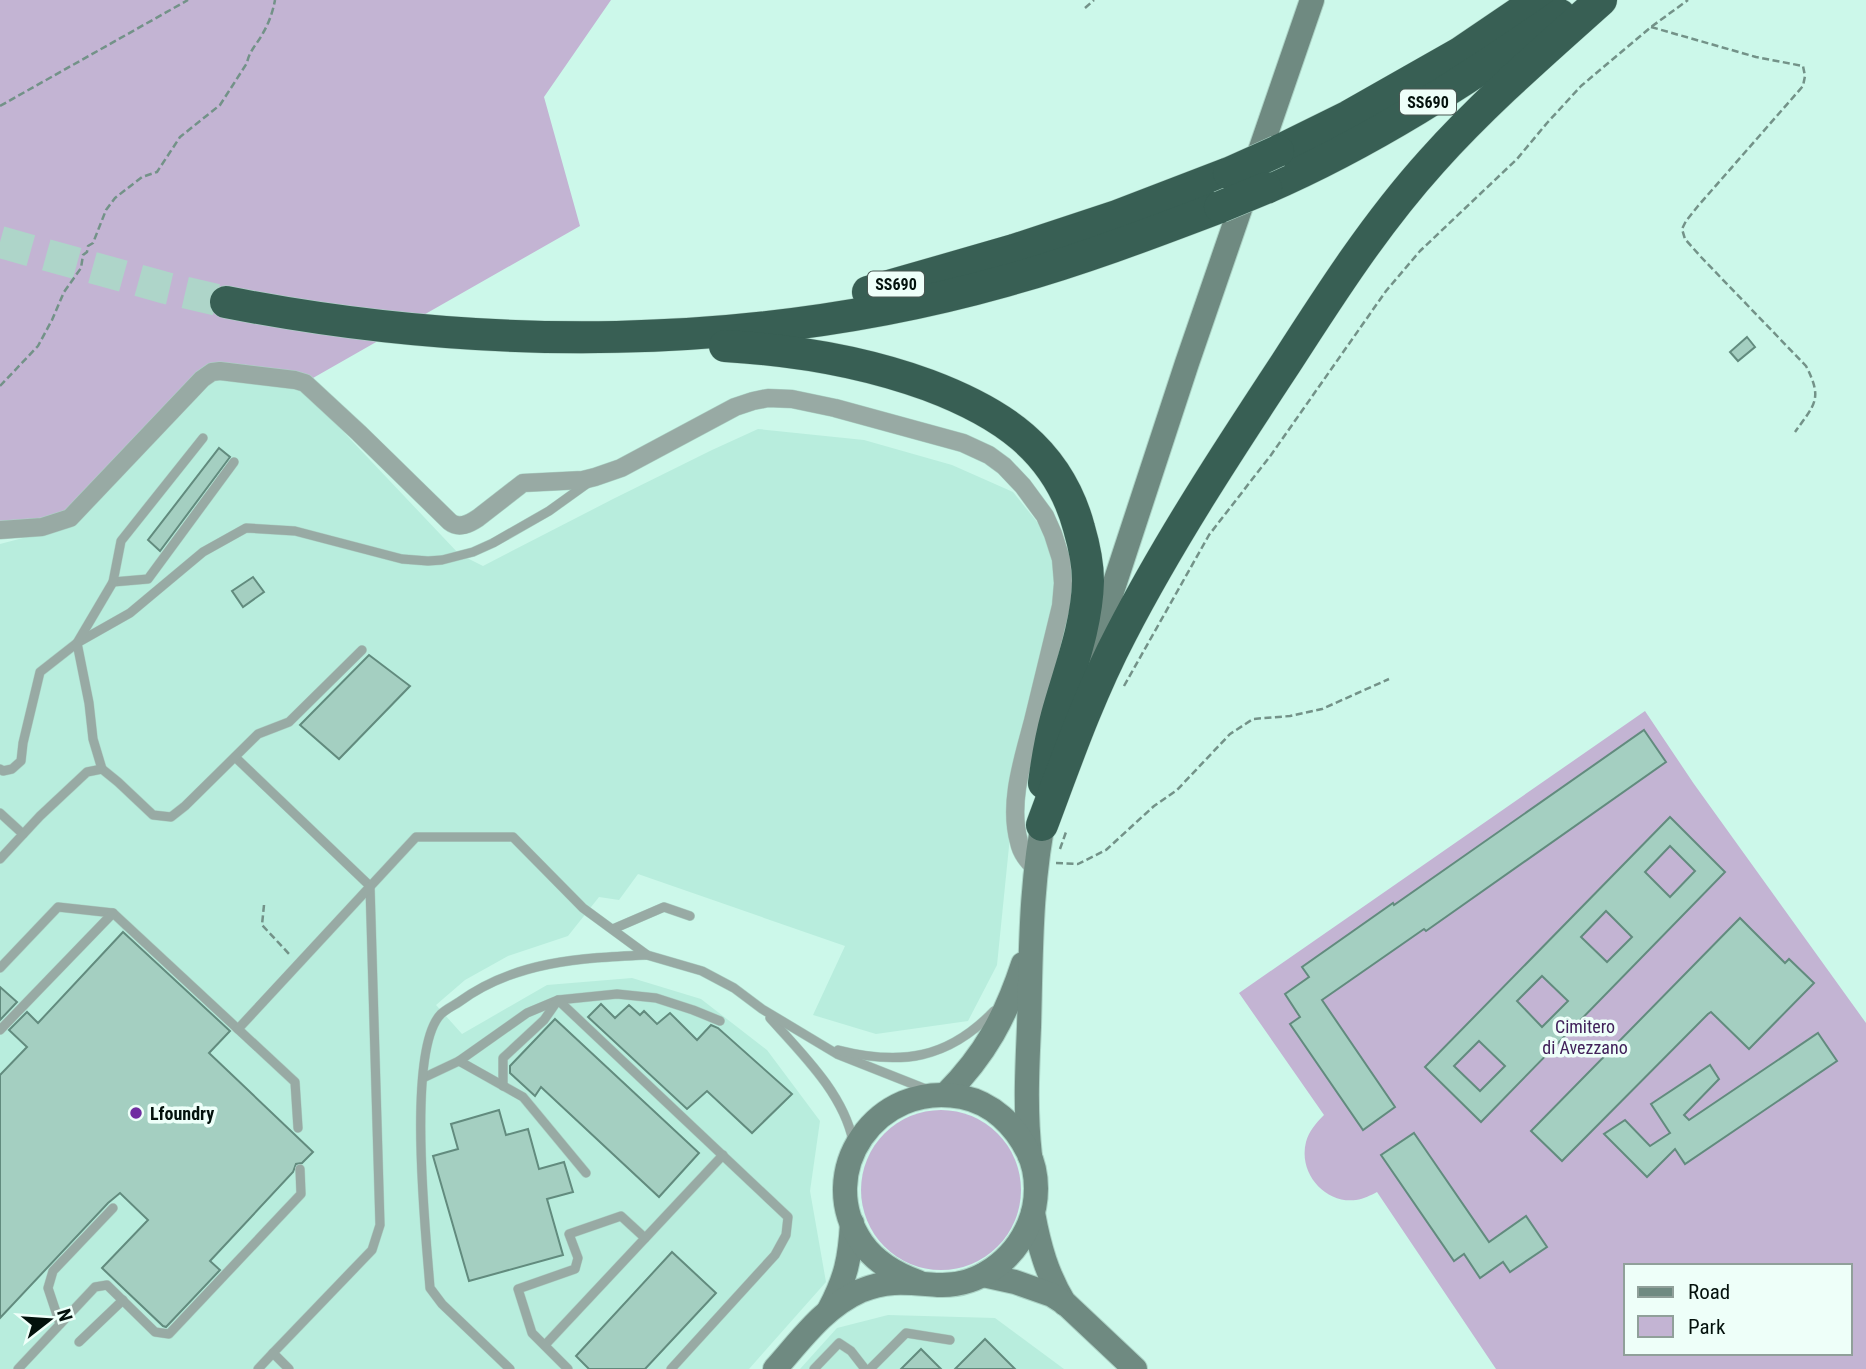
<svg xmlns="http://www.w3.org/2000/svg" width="1866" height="1369" font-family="'Roboto Condensed',sans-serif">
<rect width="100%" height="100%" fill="#ccf8ea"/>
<g fill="#b8eddd">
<path d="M211,377L300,386L459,554L483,566L613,499L712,450L758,429L864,440L952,465L1013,492L1054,543L1061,604L1013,807L997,965L968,1021L876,1034L813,1015L845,946L638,874L619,900L599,897L568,936L508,956L465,980L436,1005L462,1034L547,985L632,978L701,999L767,1050L820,1121L810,1191L826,1282L749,1369H0V544L72,525Z"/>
<path d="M888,1315L995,1318L1064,1369H800L837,1328Z"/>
</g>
<g fill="#c3b4d3" fill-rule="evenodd">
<path d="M0,0H611L544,97L580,226L313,378L224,365L66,516L0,522Z"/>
<path d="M1645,711L1694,784L1866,1023V1369H1496L1377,1192C1371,1195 1364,1199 1356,1200C1325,1204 1298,1173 1306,1142C1309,1131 1316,1123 1324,1115L1239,993ZM1626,1266H1850V1353H1626Z"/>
<circle cx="941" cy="1190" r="80"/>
</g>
<g fill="#a4cfc1" stroke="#628b7e" stroke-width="2" fill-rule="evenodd">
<path d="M1747,337L1755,347L1738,361L1730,352Z"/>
<path d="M219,448L230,457L160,551L148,540Z"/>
<path d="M253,577L264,592L243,607L232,591Z"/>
<path d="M369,655L410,686L339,759L300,725Z"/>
<path d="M1644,730L1666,762L1426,931L1424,929L1322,1000L1395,1107L1363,1130L1290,1024L1300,1017L1285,994L1309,977L1302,967L1393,903L1394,905Z"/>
<path d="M1670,817L1725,872L1481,1122L1425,1067ZM1670,846L1695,871L1670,897L1645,872ZM1606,911L1632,937L1607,962L1581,937ZM1542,976L1568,1001L1542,1027L1517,1001ZM1479,1041L1505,1066L1480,1091L1454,1066Z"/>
<path d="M1740,918L1785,963L1789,959L1814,983L1749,1049L1711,1012L1708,1014L1562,1161L1531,1131Z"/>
<path d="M123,932L230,1031L209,1053L313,1152L302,1163L296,1164L293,1172L210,1261L220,1270L166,1327L163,1326L102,1268L148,1220L120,1193L108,1203L0,1318V1075L27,1047L9,1030L27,1012L38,1023Z"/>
<path d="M0,987L17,1002L0,1020Z"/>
<path d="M601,1004L615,1018L629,1005L640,1015L644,1011L657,1024L670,1013L697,1040L711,1025L718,1028L792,1094L752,1133L707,1091L687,1109L588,1017Z"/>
<path d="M555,1019L699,1153L659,1197L541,1087L535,1096L510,1073V1066Z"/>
<path d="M1818,1033L1837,1061L1685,1164L1675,1149L1647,1177L1604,1134L1625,1120L1650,1146L1670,1133L1651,1104L1710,1065L1719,1079L1684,1115L1689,1120Z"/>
<path d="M499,1110L506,1135L528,1129L539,1169L564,1162L573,1192L547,1199L563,1255L469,1281L433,1156L458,1149L451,1124Z"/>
<path d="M1414,1133L1489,1242L1526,1216L1547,1247L1510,1272L1503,1262L1480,1278L1464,1254L1454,1261L1381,1155Z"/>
<path d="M672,1252L716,1293L645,1369H589L576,1356Z"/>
<path d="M985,1339L1015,1369H955Z"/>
<path d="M921,1349L941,1369H901Z"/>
</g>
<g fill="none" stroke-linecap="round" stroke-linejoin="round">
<path stroke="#aed5c9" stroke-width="32" stroke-dasharray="32 16" stroke-linecap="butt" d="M0,242L166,288L226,302"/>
<defs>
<g id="lane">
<path d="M113,582L148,579L234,462"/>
<path d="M235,757L370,886L380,1225L372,1250L273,1353L289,1369"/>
<path d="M0,769L3,771L12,769L21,761L23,743L40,672L77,643L130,613L203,552L246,528L295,531L402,559L428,561L442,560L473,552L493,543L549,511L588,483"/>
<path d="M102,769L93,739L89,703L77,643L113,582L121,541L203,438"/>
<path d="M0,813L23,834"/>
<path d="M0,859L40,816L87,772L102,769L118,782L153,815L171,817L185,806L258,734L289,722L362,650"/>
<path d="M613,929L664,907L690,916"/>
<path d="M0,968L58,907L113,913L295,1082L298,1128"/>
<path d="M770,1018C802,1054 843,1093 853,1141"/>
<path d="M238,1029L416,837H513L583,908L647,955L702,971L734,988L762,1009L837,1054L928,1090"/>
<path d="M0,1030L113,913"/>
<path d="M838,1050C901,1066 948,1059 994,1011"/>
<path d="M459,1061L523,1097L586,1173"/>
<path d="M423,1078L459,1061L527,1013L558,1000L617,994L656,998L693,1010L720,1021"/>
<path d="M503,1086V1058L544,1020L558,1000L788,1217L786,1235L775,1255L671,1369"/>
<path d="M60,1324L48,1288L53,1271L113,1208"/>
<path d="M79,1342L123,1300"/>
<path d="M545,1345L723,1155"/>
<path d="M18,1369L95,1287L107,1285L155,1332L169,1334L301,1194L300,1169"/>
<path d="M258,1369L273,1353"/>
<path d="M510,1369L442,1304L430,1288C426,1235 406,1049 441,1014C446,1009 453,1006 459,1002C515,961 580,958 647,955"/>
<path d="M568,1369L532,1333L518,1289L575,1269L578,1258L569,1234L621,1216L645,1238"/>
<path d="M814,1369L839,1343L851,1351L865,1369"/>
<path d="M870,1369L906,1333L950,1340"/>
</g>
<path id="street" d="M0,530L42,527L70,518L202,379L212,372L220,371L295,380L305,383L359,433L450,522C459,529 469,524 478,518L523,483L583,480L595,477L621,468L735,407L753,401L768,398L792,399L835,408L963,443L989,455L1004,466L1023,486L1045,516L1053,534L1061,559L1063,583L1061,606C1052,644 1042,683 1033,721C1023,759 1008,803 1019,842C1021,853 1028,861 1036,869"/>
<g id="secondary">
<path d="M1078,695L1187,363L1312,0"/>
<path d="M946,1094C985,1055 1006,1016 1023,964"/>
<path d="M1030,1156C1025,1110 1027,1072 1029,1027C1031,952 1030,882 1046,808"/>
<path d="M1033,1213C1039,1246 1047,1275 1065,1304"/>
<path d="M983,1275L1015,1282L1052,1295L1066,1304L1135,1369"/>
<path d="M829,1310C846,1278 850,1259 852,1223"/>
<path d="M775,1369C800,1341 824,1307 860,1291C889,1279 909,1283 938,1285C978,1287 1014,1260 1029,1224C1038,1203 1039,1174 1028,1152C1015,1125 992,1103 962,1097C877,1080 813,1172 862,1243C876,1263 896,1274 918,1282"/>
</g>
<g id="highway">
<path d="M1278,151L1349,116L1460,53L1538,0"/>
<path d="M1266,188C1370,143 1467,80 1560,15"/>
<path d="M868,292L1014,250L1117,216L1229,173"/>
<path d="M226,302C481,352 753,352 1005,281C1078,261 1149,234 1220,207"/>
<path d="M725,346C795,350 862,361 928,385C1000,412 1058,449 1079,528C1084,545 1088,563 1088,581C1087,627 1069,671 1057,715C1051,737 1047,760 1044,783"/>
<path d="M1042,825C1066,761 1089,695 1121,634C1169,541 1228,451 1286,363C1331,293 1376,223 1432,161C1484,103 1543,52 1601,0"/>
</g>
</defs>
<use href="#lane" stroke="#acd3c6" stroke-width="10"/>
<use href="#street" stroke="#acd3c6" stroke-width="19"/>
<use href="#secondary" stroke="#acd3c6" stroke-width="26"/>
<use href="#highway" stroke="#acd3c6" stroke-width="33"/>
<g stroke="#739288" stroke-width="2.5" stroke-dasharray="7 3.5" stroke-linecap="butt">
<path d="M1085,8L1094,0"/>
<path d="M1651,27L1756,57L1803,66L1805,76L1803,86L1698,206L1686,221L1682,229L1685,239L1701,257L1806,366C1823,399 1815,404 1795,432"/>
<path d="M0,106L188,0"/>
<path d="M0,386L38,346L52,320L64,292L81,268L83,255L87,252L88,246L93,243L106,210L115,198L142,177L157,172L180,137L220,105L247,63C249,51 258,43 263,33C269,23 273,11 275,0"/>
<path d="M1124,686L1209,535L1271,455L1386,291L1420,251L1517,159L1547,123L1581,86L1651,27L1688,0"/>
<path d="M1060,849L1066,832"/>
<path d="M1056,863L1078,864L1106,850L1154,806L1177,790L1230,734L1253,719L1290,716L1322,709L1389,679"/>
<path d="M264,905L262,925L291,956"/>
</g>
<use href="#lane" stroke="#98aaa4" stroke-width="9"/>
<use href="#street" stroke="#98aaa4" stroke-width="18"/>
<use href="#secondary" stroke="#6f8a81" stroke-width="24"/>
<use href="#highway" stroke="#385f54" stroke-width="32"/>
<defs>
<g id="highway-bridge">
<path d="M1229,173L1278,151"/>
<path d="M1220,207L1266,188"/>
</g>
</defs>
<use href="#highway-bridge" stroke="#acd3c6" stroke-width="33" stroke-linecap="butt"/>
<use href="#highway-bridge" stroke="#385f54" stroke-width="32"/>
</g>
<circle fill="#702da1" stroke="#eefff9" stroke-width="2.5" cx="136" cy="1113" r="7"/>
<g text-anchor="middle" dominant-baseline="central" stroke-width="7" stroke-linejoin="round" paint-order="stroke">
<g fill="#eefff9" stroke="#4a5853" stroke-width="2">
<rect x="1400" y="89.5" width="56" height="25" rx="5"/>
<rect x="868" y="271.5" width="56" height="25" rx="5"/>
</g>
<g font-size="16" font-weight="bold" fill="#03110c">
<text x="1428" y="102">SS690</text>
<text x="896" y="284">SS690</text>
</g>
<g font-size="18" fill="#41215a" stroke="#eefff9">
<text x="1585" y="1026">Cimitero<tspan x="1585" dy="21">di Avezzano</tspan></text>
</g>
<g font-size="18" font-weight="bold" fill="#03110c" stroke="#eefff9" text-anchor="start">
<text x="150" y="1113">Lfoundry</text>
</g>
</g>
<rect x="1624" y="1264" width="228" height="91" fill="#eefff9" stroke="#90a09a" stroke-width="2"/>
<rect x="1638" y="1287" width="35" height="10" fill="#6f8a81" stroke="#90a09a" stroke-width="2"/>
<text x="1688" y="1299" font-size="21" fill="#03110c">Road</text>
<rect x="1638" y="1316" width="35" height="21" fill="#c3b4d3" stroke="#90a09a" stroke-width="2"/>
<text x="1688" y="1334" font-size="21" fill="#03110c">Park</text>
<g transform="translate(49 1320) rotate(73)" stroke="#eefff9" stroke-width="5" paint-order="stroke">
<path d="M0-5L12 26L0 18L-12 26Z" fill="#03110c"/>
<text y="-10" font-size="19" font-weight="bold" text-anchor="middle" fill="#03110c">N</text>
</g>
</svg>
